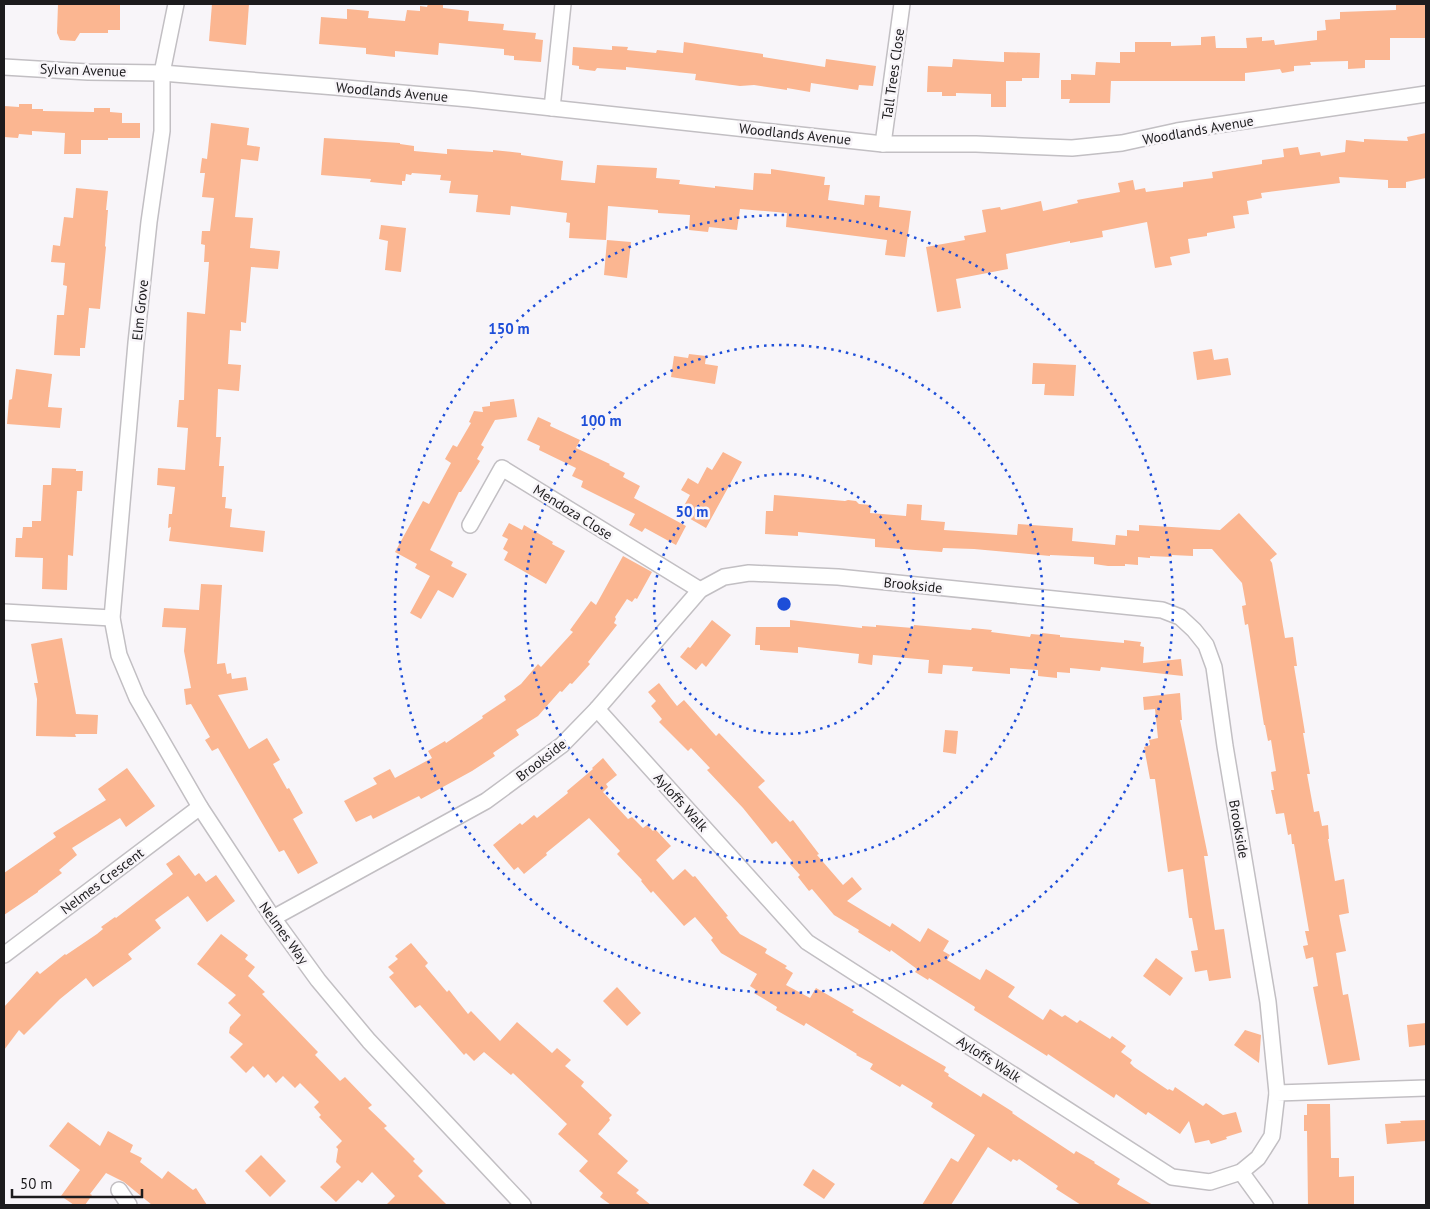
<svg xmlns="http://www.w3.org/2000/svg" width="1430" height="1209" font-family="'PT Sans',sans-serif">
<rect width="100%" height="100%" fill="#f8f5f9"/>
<g fill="#fbb691">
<path d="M58,4H120V30H108V33H80L75,41L60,40L57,33Z"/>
<path d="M212,4H249L246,45L209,41Z"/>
<path d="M428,4H443V8L469,11L468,21L504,24L503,30L536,33L535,39L543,40L541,62L514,60V56L504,55V49L439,43L438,55L395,51V57L366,54V48L319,44L321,17L347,19V9L369,11L368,18L405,21L407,10L420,11V6L427,7Z"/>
<path d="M1396,4H1425V7H1426V38H1390V60H1365V68L1348,69V61L1310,62L1311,65L1294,66V71L1282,73L1280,69L1245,73V81H1111L1110,103H1069L1070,99H1061V80H1071V74L1095,75L1096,62L1120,63V52H1135V42H1171V46L1201,45V37L1215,36L1216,48H1247L1246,38L1262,37V41L1274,40L1275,45L1317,40V31L1326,30L1325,20L1340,19V12L1396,10Z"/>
<path d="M684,42L763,54V57L825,67L826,59L876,66L873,86L859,85L858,90L811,83L810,92L787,88V90L754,85L740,86L695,80L696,74L626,67V70L597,68L595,71L579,69V66L572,65L573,47L612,50V46L628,47L627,50L656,53L657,50L683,53Z"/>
<path d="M1004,52L1040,53L1039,78H1022V81H1006V107H991V94L956,93V96H942V92H927L928,66L952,67L953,59L1004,62Z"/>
<path d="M19,104H32V109H43V111L94,112V108H110V112L122,113V123H140V138H108V140H81V154H64L65,133L32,131V135L19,134L18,138L4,137V106L19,107Z"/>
<path d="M211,123L249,128L247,145L260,147L258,161L241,159L235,217L253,218L250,248L280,251L278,269L251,267L246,323L241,322V331L230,330L228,364L241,365L239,391L218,389L216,437H221L219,466H224L222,497H226L225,508L232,509L230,527L265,531L263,552L169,541L171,527L168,528L169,514H172L175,487L157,485L158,468L185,470L188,428L177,427L179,400H184L187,312L205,314L209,262H204L205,245L201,244L202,231H210L214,198L202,197L205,173H200L202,158L207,159Z"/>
<path d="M1426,133V178L1406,182V188H1388V180L1339,177L1340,183L1261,193L1262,198L1247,201L1249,214L1233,216L1235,228L1207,233V236L1188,239L1190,253L1170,257L1172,265L1155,268L1147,222L1102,231L1103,237L1070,243V241L1006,254L1008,269L956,279L961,308L937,312L926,247L965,240L964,236L986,232L982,210L1000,207L1001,210L1041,201L1043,211L1078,203L1077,200L1120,192L1118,183L1133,180L1135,190L1145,188L1146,192L1183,187V182L1213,178L1212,172L1262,164V160L1284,157L1283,149L1298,147L1300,155L1320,152L1321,156L1345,152L1346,140L1364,142V139L1408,141L1407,137Z"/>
<path d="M324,138L400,143V144L414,146V151L447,154V149L493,152V150L521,153V155L563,161L561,180L595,183L597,165L657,168L656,178L680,180L679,184L715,188V186L753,190L754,173L771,174V169L825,177L824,185H830L828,200L864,205L865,195L880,196L879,207L911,211L905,257L885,255L887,240L786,227L787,213L740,209L737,230L709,227L708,232L689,230L690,215L658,213V210L608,206L606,240L569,238L570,223L566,222L567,213L511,206L510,215L476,212L478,195L449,193L451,181L440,180L441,175L412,173L411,175L406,174L405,181H402V185L370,182L371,179L321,175Z"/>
<path d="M76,188L108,191L106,210H108L105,246L106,247L100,309L89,308L85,348H80V356L54,355L57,315H64L67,286L63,285L65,263L51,262L53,245L60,246L64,217L73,218Z"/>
<path d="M381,225L406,228L401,272L385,270L388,241L379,239Z"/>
<path d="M607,240L631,242L627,278L604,275Z"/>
<path d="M1212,349L1214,360L1228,358L1231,375L1197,380L1193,352Z"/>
<path d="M689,354L706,356L705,364L718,366L715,384L671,377L674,356L688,358Z"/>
<path d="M1033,363L1076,365L1074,396L1044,395L1045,384H1032Z"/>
<path d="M16,369L52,374L48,407L62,408L60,428L7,424L9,400L12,399Z"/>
<path d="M514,399L517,417L495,420L481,445L484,447L477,459L480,461L461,492H459L430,550L453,562L451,566L467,574L453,598L438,590L421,619L410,613L430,576L415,568L417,564L395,552L423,501L429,504L451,463L445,459L453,445L457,447L471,423L469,422L474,411L483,412L482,407L490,406V402Z"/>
<path d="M538,417L551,423L550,426L580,440L576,448L610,464L609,465L625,473L623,477L640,486L634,498L686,526L676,545L645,528L642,532L629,525L635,514L581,487L583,481L572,476L576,468L539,450L540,446L527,440Z"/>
<path d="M723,452L742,462L706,528L680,513L690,495L681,490L688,478L698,484L707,467L712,470Z"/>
<path d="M52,468L76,469V471H83L82,491H77L73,556L68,555L67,590L42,589L43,558L15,557L16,538H22L23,527H32V521H41L43,485H51Z"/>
<path d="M774,495L845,501L848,500L856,501L859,504L871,505L870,513L906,516L907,504L922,505L921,520L945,522L944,530L1017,535L1018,524L1073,528L1072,541L1115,545L1116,535L1127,536V530L1139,531V525L1220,530L1239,513L1277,554L1270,560L1272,563L1285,638L1293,637L1297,666H1294L1305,733H1303L1310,774H1307L1314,812L1319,811L1322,826L1328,825L1329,839H1328L1335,881L1344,879L1349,913L1339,915L1346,951L1336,953L1343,995L1348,994L1360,1060L1328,1065L1313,987L1318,986L1313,957L1306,959L1303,946L1308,945L1305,931H1309L1294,844H1292L1291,834L1288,835L1284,813L1276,814L1271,790H1274L1271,772L1276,771L1271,740L1268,741L1265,725H1264L1248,624L1245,625L1242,606L1246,605L1242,583L1212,549H1193V556L1172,555V557L1150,556V558L1138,557V565L1125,564V566H1108L1094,564V557L1050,555V556L974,549L943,548L942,552L875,547V539L798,532V536L765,534L766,511H773Z"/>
<path d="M509,523L522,530L524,525L553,542L552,544L565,551L546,584L504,560L508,552L503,549L508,539L502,536Z"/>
<path d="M623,556L652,572L637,599L635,598L632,602L627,599L615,617L616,619L614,623L617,625L588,662L590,664L572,684L570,683L562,692L560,691L538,716L516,730L519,735L493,753L495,756L472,771L421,799L419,796L373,819L371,815L356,822L344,801L377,784L373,778L390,769L395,778L432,758L428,751L445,741L446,743L483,718L482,716L506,700L504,696L521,684L538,664L541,667L573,632L570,630L591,601L596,605Z"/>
<path d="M201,584L222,585L217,664L225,663L227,674L231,673L232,679L246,677L248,690L218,695L249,749L267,738L280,760L273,764L287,789L289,788L303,813L293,819L318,863L298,874L284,850L279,852L218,748L212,751L205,740L210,737L191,704L186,705L184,689L191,688L184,651L186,628L162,627L164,608L199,610Z"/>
<path d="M712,620L731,635L706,667L702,663L696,670L680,657L688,647L690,648Z"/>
<path d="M790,620L862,628V626L876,627V625L913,628L914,625L971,630L972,628L992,630L991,632L1030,637L1031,634L1042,635V633L1060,635V637L1124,643V640L1141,642L1140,646L1144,647L1143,663L1181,659L1183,676L1101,667L1100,671L1070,668V673L1057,672V678L1038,676V670L1010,668V674L972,671L973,667L943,665L942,674L928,673L929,660L873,655L872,665L858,663L859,654L798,647V653L760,650V645H755L756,627H790Z"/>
<path d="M62,638L76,714L98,715L97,734H75L76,737L36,736L37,699L34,683H38L31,644Z"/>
<path d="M659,683L677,706L684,700L716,736L719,733L765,781L758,787L790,822L793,820L819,854L817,855L843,885L852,877L862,889L847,901L890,927L892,923L920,942L928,928L949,941L943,951L950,955L947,960L980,980L986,969L1015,987L1008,997L1043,1020L1050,1009L1062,1017L1065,1015L1077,1023L1080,1020L1110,1039L1112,1036L1126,1046L1121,1052L1132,1060L1130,1063L1134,1067L1168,1090L1169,1089L1173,1091L1175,1087L1203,1106L1206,1103L1223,1115L1236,1112L1242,1132L1226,1137L1227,1139L1211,1144L1209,1140L1195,1143L1189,1121L1180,1134L1148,1112L1146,1115L1116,1094L1114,1098L1048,1054L1047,1056L974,1010L975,1007L929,978L928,980L915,972L917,969L891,950L890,952L858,932L859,930L834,915L812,889L809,891L798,877L800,875L790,864L793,862L776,841L772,844L743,808L707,770L710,768L691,748L688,751L659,722L662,719L651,706L656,701L648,692Z"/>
<path d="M1180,693L1182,720H1180L1208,856H1204L1215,930L1224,929L1231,978L1209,981L1207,970L1195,972L1191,951L1198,950L1192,918H1189L1183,869L1168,872L1155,779H1150L1144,747L1150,745L1149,740L1158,738L1155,709L1144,710L1143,697Z"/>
<path d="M945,730L958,731L956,754L943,752Z"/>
<path d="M603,758L617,775L606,784L608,787L603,792L628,819L632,817L643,828L647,825L653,831L655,829L671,846L656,860L673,880L685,869L693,877L695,876L728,916L726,917L740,934L767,949L765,953L787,966L785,968L793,973L786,985L810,998L816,988L854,1010L852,1012L946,1067L944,1071L949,1074L948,1076L981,1097L983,1093L1013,1112L1012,1113L1074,1154L1076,1151L1095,1162L1094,1163L1120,1179L1117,1184L1153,1205H1081L1056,1189L1058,1186L1019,1159L1017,1161L1013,1159L1011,1162L988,1147L951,1205H922L951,1158L958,1162L975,1135L931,1107L933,1103L902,1084L900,1087L870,1069L873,1064L856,1055L857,1054L806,1023L804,1026L776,1010L777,1007L754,993L756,990L750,986L757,974L721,953L711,940L713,938L695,917L684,926L653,891L651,893L641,881L642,880L617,854L620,851L589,818L546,853L547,855L524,874L518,867L514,870L493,845L520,823L522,825L534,815L537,818L568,793L567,791L593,769L592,768Z"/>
<path d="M127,768L155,806L126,827L120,818L72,848L77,855L59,870L62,873L38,891V892L4,915V873L56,837L53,833L106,800L98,789Z"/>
<path d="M179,855L195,876L199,873L206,882L216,875L235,901L207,922L188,896L155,920L161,928L128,954L132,959L93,987L86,978L60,999L24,1035L19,1030L4,1050V1007L37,971L40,974L65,954L66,955L97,934L103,929L101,927L115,917L116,918L173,874L166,864Z"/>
<path d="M221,934L248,955L245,959L255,967L248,976L265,992L262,994L318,1052L315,1055L340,1081L345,1077L372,1105L368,1108L387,1126L384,1128L415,1159L413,1161L423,1171L418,1176L447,1205H386L395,1196L372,1172L362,1183L358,1180L336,1202L320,1187L341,1167L336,1162L338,1149L336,1147L342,1141L319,1117L321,1115L314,1107L319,1102L300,1083L295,1088L283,1076L276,1083L268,1074L264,1078L253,1066L246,1073L230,1057L243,1044L229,1033L230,1027L241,1015L228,1003L236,995L197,964Z"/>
<path d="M411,943L428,963L425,966L447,992L449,990L468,1014L471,1011L500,1041L517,1022L552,1053L557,1048L571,1060L565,1066L584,1082L581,1086L612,1115L609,1118L610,1120L598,1134L628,1161L617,1173L639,1190L636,1193L651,1205H611L600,1197L603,1193L579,1171L588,1161L558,1134L567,1124L513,1073L511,1075L484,1052L474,1061L466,1053L464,1055L420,1005L415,1008L389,977L394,973L388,967L398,959L395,956Z"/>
<path d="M1156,958L1183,978L1170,996L1143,976Z"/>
<path d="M617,987L641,1013L627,1026L603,1001Z"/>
<path d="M1426,1023V1045L1409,1047L1407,1025Z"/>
<path d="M1245,1030L1261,1035L1259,1063L1234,1045Z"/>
<path d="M1307,1104H1330L1331,1158H1339V1177L1354,1176V1205H1308L1307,1131H1304V1115H1307Z"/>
<path d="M1426,1120V1141L1387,1144L1385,1124L1401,1123L1400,1121Z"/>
<path d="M68,1122L100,1146L108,1131L133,1145L130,1152L142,1158L140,1162L162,1179L168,1171L193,1190L196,1188L207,1205H152L124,1182L106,1173L90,1194L92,1195L85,1205H74L61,1196L80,1170L49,1146Z"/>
<path d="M261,1155L286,1181L270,1197L245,1171Z"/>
<path d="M813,1169L835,1184L824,1199L803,1185Z"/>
</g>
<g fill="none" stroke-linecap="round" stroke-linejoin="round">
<defs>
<g id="street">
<path d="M176,4L162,73V131L149,222L136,343L112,618L119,655L137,698L200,807L273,918L318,980L369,1041L523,1205"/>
<path d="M4,67L88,72L162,73L335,87L469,99L883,144H976L1072,148L1122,143L1177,131L1426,94"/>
<path d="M552,108L563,4"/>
<path d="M883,144L902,4"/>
<path d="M470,525L502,468L700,590"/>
<path d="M4,612L112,618"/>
<path d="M597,709L807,942L1172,1177L1210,1182L1241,1172L1258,1158L1272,1136L1277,1093L1426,1088"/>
<path d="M273,918L486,801L562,745L597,709L700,590L724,577L749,573L838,577L1162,610L1180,617L1194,630L1206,645L1214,667L1225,746L1268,1002L1277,1093"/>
<path d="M4,955L200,807"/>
<path d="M1241,1172L1265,1205"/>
<path d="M119,1190L129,1205"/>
</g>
</defs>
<use href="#street" stroke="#c2bfc3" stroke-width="18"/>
<use href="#street" stroke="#fff" stroke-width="15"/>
</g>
<g fill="none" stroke="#1d4ed8" stroke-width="2.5" stroke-dasharray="2.5 5">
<circle cx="784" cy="604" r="130"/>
<circle cx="784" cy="604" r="259"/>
<circle cx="784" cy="604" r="389"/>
</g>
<g text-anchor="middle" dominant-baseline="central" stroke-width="5" stroke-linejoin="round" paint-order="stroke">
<g font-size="14" fill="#1c1b1d" stroke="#f8f5f9">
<text transform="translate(83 70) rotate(2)">Sylvan Avenue</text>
<text transform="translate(893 74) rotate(-82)">Tall Trees Close</text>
<text transform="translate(392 92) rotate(5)">Woodlands Avenue</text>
<text transform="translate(1198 130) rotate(-10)">Woodlands Avenue</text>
<text transform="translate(795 134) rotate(6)">Woodlands Avenue</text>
<text transform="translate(140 310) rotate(-84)">Elm Grove</text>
<text transform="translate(573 512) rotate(32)">Mendoza Close</text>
<text transform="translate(913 585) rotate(6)">Brookside</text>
<text transform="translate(541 760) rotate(-38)">Brookside</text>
<text transform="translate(681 802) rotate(48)">Ayloffs Walk</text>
<text transform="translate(1239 829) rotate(80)">Brookside</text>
<text transform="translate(102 881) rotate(-37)">Nelmes Crescent</text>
<text transform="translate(284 933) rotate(54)">Nelmes Way</text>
<text transform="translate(989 1059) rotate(33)">Ayloffs Walk</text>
</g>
</g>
<circle cx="784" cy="604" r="8" fill="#1d4ed8" stroke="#f8f5f9" stroke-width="2.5"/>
<g font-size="15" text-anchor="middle" font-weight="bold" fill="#1d4ed8" stroke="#f8f5f9" stroke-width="5" stroke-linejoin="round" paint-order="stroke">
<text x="509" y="334">150 m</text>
<text x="601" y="426">100 m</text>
<text x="692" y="517">50 m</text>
</g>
<rect width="1430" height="1209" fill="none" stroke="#1c1b1d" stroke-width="10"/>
<path d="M12 1189v8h130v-8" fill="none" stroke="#1c1b1d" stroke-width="2.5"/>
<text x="20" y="1189" font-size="15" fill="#1c1b1d" stroke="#f8f5f9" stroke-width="4" paint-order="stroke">50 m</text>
</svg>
